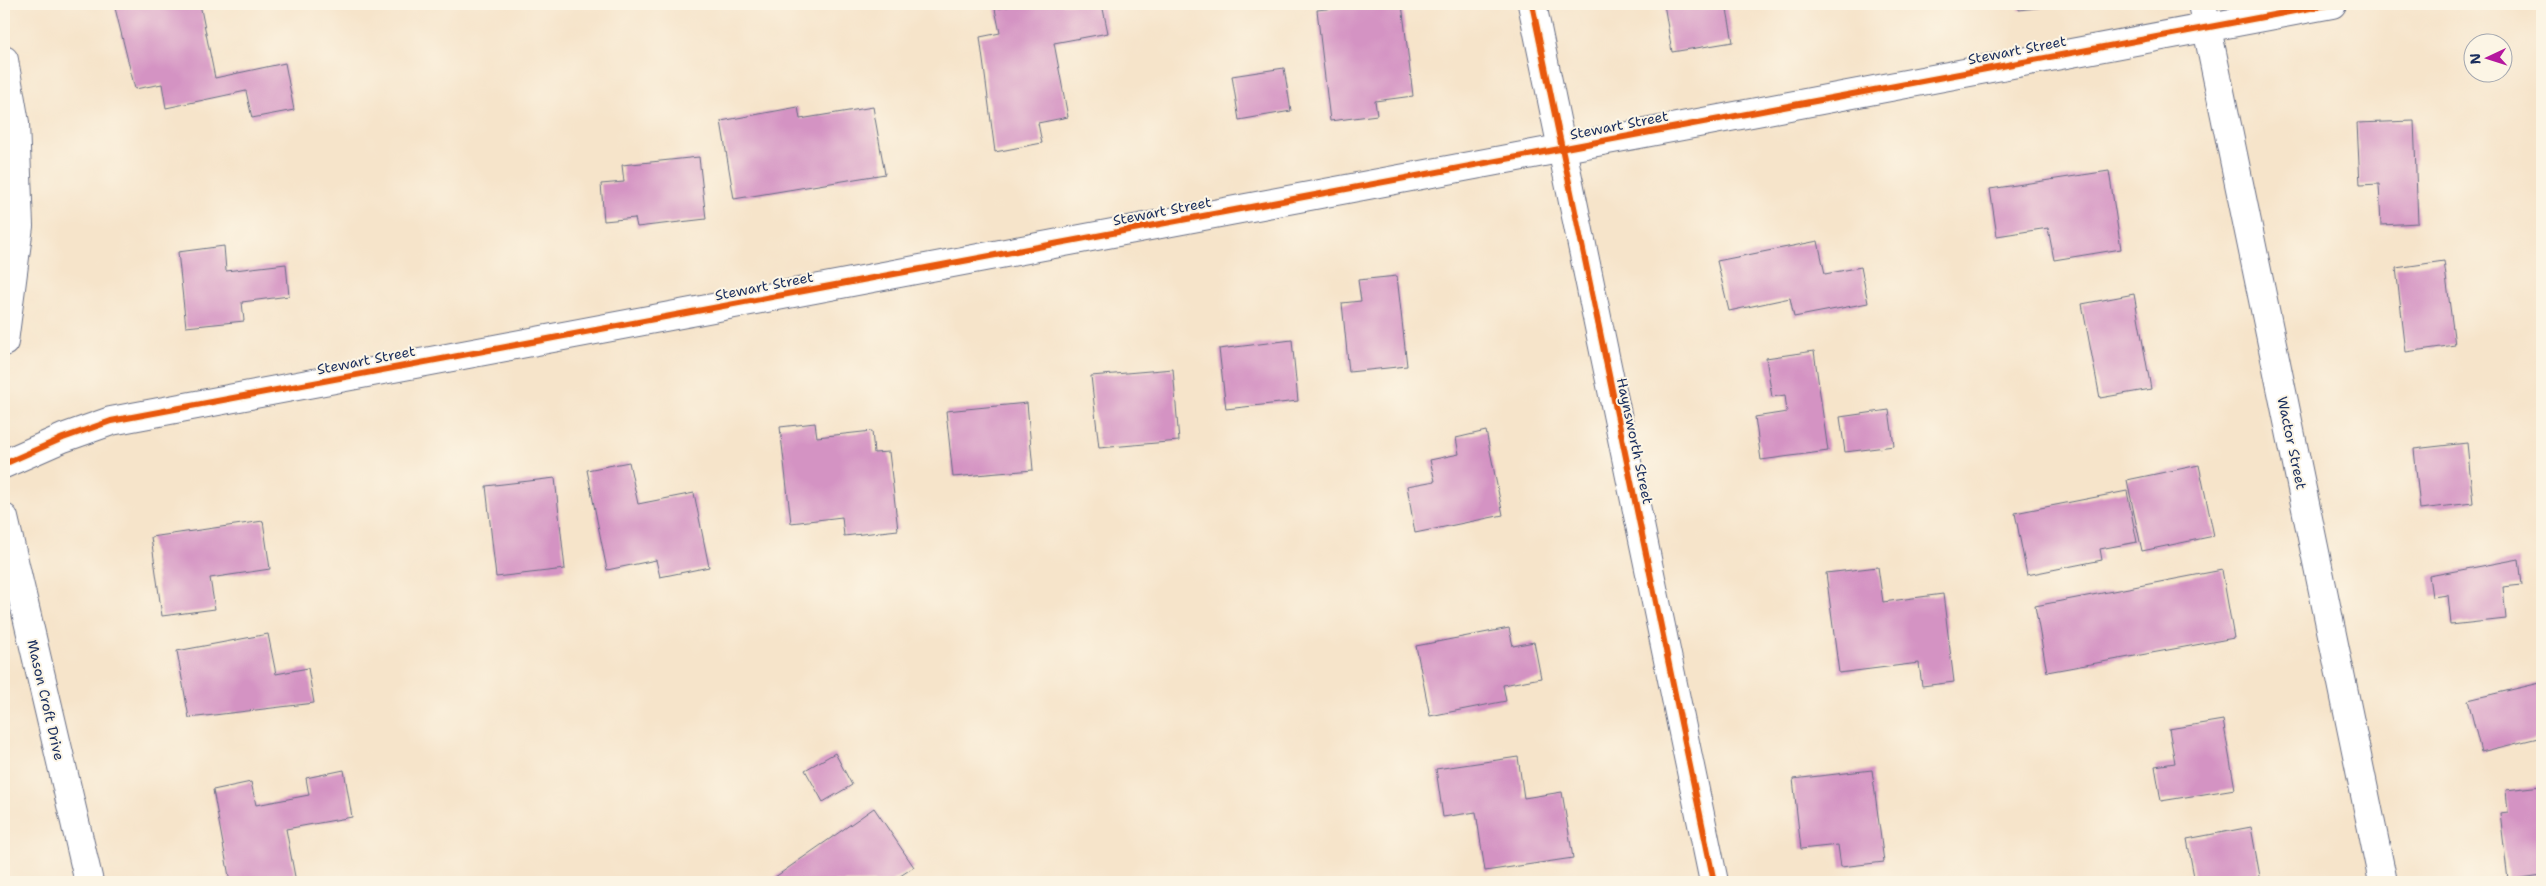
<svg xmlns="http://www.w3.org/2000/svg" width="2546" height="886" font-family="'Shantell Sans',sans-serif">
<rect width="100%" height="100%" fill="#fcf5e5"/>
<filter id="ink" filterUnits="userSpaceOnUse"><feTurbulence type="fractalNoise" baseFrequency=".02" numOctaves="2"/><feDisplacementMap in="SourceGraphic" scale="10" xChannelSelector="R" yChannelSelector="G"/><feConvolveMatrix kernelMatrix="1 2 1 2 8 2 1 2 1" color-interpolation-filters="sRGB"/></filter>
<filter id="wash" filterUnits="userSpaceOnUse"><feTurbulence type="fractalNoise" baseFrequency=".0096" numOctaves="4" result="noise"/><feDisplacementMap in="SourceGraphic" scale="20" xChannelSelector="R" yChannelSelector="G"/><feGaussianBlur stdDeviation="1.12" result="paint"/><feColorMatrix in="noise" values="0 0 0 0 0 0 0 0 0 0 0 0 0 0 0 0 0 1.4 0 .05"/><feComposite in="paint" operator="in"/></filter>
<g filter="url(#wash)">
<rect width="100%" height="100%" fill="#f6e4ca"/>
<g id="blocks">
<g fill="#d493c3">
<path d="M114,4H200L215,78L285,63L294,110L252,118L246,91L166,108L162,84L135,89Z"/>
<path d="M1024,4H1102L1108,33L1054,43L1068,117L1038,123L1042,143L995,152L980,37L1000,33L995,9Z"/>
<path d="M1372,4H1402L1413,96L1375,101L1377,115L1330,121L1317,10Z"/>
<path d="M1664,4H1726L1733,42L1672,52Z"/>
<path d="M2019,4H2062V5L2019,10Z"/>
<path d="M1284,68L1291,111L1239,120L1232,76Z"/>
<path d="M798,107L800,119L873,107L885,174L734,199L721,121Z"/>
<path d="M2414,121L2418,223L2381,225L2379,184L2360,185L2357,123Z"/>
<path d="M699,157L706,219L637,227L635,218L604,221L601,184L624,182L622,165Z"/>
<path d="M2109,171L2121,249L2054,260L2048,228L1997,236L1990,189Z"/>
<path d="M1818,241L1825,274L1861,267L1868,303L1794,317L1790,298L1729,311L1717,261Z"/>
<path d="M224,246L226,271L286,264L289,296L242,302L244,321L186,327L178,252Z"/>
<path d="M2444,261L2455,345L2406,352L2396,268Z"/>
<path d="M1397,276L1407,366L1349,372L1342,303L1361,301L1358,280Z"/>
<path d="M2134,294L2151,389L2100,398L2082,304Z"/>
<path d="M1292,340L1298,401L1226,409L1219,349Z"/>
<path d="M1814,351L1828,451L1761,460L1755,417L1787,412L1785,395L1772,397L1766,358Z"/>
<path d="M1173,369L1179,441L1099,448L1091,376Z"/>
<path d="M1027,403L1033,470L953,477L946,411Z"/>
<path d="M1889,410L1894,446L1845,452L1840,417Z"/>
<path d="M815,423L817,437L872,431L874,453L889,452L898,530L844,536L842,517L791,523L780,427Z"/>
<path d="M1486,431L1503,515L1415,533L1407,486L1435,481L1430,460L1459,454L1456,438Z"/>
<path d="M2467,443L2473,503L2420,509L2414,449Z"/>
<path d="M629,462L638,504L694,493L709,567L660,577L656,560L607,570L587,470Z"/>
<path d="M2199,465L2214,536L2142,551L2127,480Z"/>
<path d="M555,478L565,569L496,577L486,486Z"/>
<path d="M2127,491L2137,542L2100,549L2102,560L2027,575L2015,513Z"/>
<path d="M263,521L270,569L210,578L215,609L162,616L151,537Z"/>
<path d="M2519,559L2522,585L2503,587L2506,619L2451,625L2448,595L2432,597L2429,576Z"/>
<path d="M1878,567L1883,602L1943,594L1954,682L1922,686L1919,663L1839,673L1826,573Z"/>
<path d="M2222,570L2234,638L2047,672L2035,606Z"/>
<path d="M1509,628L1513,646L1534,642L1541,678L1503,685L1506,701L1430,716L1416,646Z"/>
<path d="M268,634L276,674L308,668L314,703L189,718L177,651Z"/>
<path d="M2540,683L2542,737L2481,752L2468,700Z"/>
<path d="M2223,720L2235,789L2161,801L2155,766L2175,763L2169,729Z"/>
<path d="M835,753L852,785L823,802L805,770Z"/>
<path d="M1518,757L1524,798L1562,792L1573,858L1485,871L1476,812L1443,817L1436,769Z"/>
<path d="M344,770L352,817L286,829L296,882H230L213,790L251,782L256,805L309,795L306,778Z"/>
<path d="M1872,770L1884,862L1841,867L1838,845L1801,849L1793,779Z"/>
<path d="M2542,786V875L2508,880L2500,813L2508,812L2506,790Z"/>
<path d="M874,808L914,867L891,882H768Z"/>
<path d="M2251,827L2261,882H2195L2187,839Z"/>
</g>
</g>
</g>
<g filter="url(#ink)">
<use href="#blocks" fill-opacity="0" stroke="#686e84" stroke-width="1"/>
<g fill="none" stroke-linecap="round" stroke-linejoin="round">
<defs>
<g id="minor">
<path d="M1532,4L1714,882"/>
<path d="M2202,4L2383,882"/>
<path d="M4,60L15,123L19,226L4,342"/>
<path d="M4,464L63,438L111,421L2332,4"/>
<path d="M4,518L89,882"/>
</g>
</defs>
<use href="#minor" stroke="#686e84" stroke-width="30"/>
<use href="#minor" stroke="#fff" stroke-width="28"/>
<defs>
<g id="cycleway">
<path d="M1532,4L1714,882"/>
<path d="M4,464L63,438L111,421L2332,4"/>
</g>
</defs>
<use href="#cycleway" stroke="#fcf5e5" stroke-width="9"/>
<use href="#cycleway" stroke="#e8590c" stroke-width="6"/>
</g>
</g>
<g text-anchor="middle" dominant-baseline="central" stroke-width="4" stroke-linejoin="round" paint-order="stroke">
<g font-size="14" fill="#1b2f5e" stroke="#fcf5e5">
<text transform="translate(2017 50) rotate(-11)">Stewart Street</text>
<text transform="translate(1619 125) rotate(-11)">Stewart Street</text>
<text transform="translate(1162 211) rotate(-11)">Stewart Street</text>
<text transform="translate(764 286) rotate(-11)">Stewart Street</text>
<text transform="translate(366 360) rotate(-11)">Stewart Street</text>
<text transform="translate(1635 441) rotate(78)">Haynsworth Street</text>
<text transform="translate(2292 443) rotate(78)">Wactor Street</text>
<text transform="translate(46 700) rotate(77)">Mason Croft Drive</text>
</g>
</g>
<rect width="2546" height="886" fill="none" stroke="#fcf5e5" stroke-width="20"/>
<g transform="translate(2488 58) rotate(266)"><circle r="24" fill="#fcf5e5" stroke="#a2a6af"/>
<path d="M0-4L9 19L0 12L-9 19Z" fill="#b5179e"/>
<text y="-8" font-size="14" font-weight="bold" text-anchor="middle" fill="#1b2f5e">N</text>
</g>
</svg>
